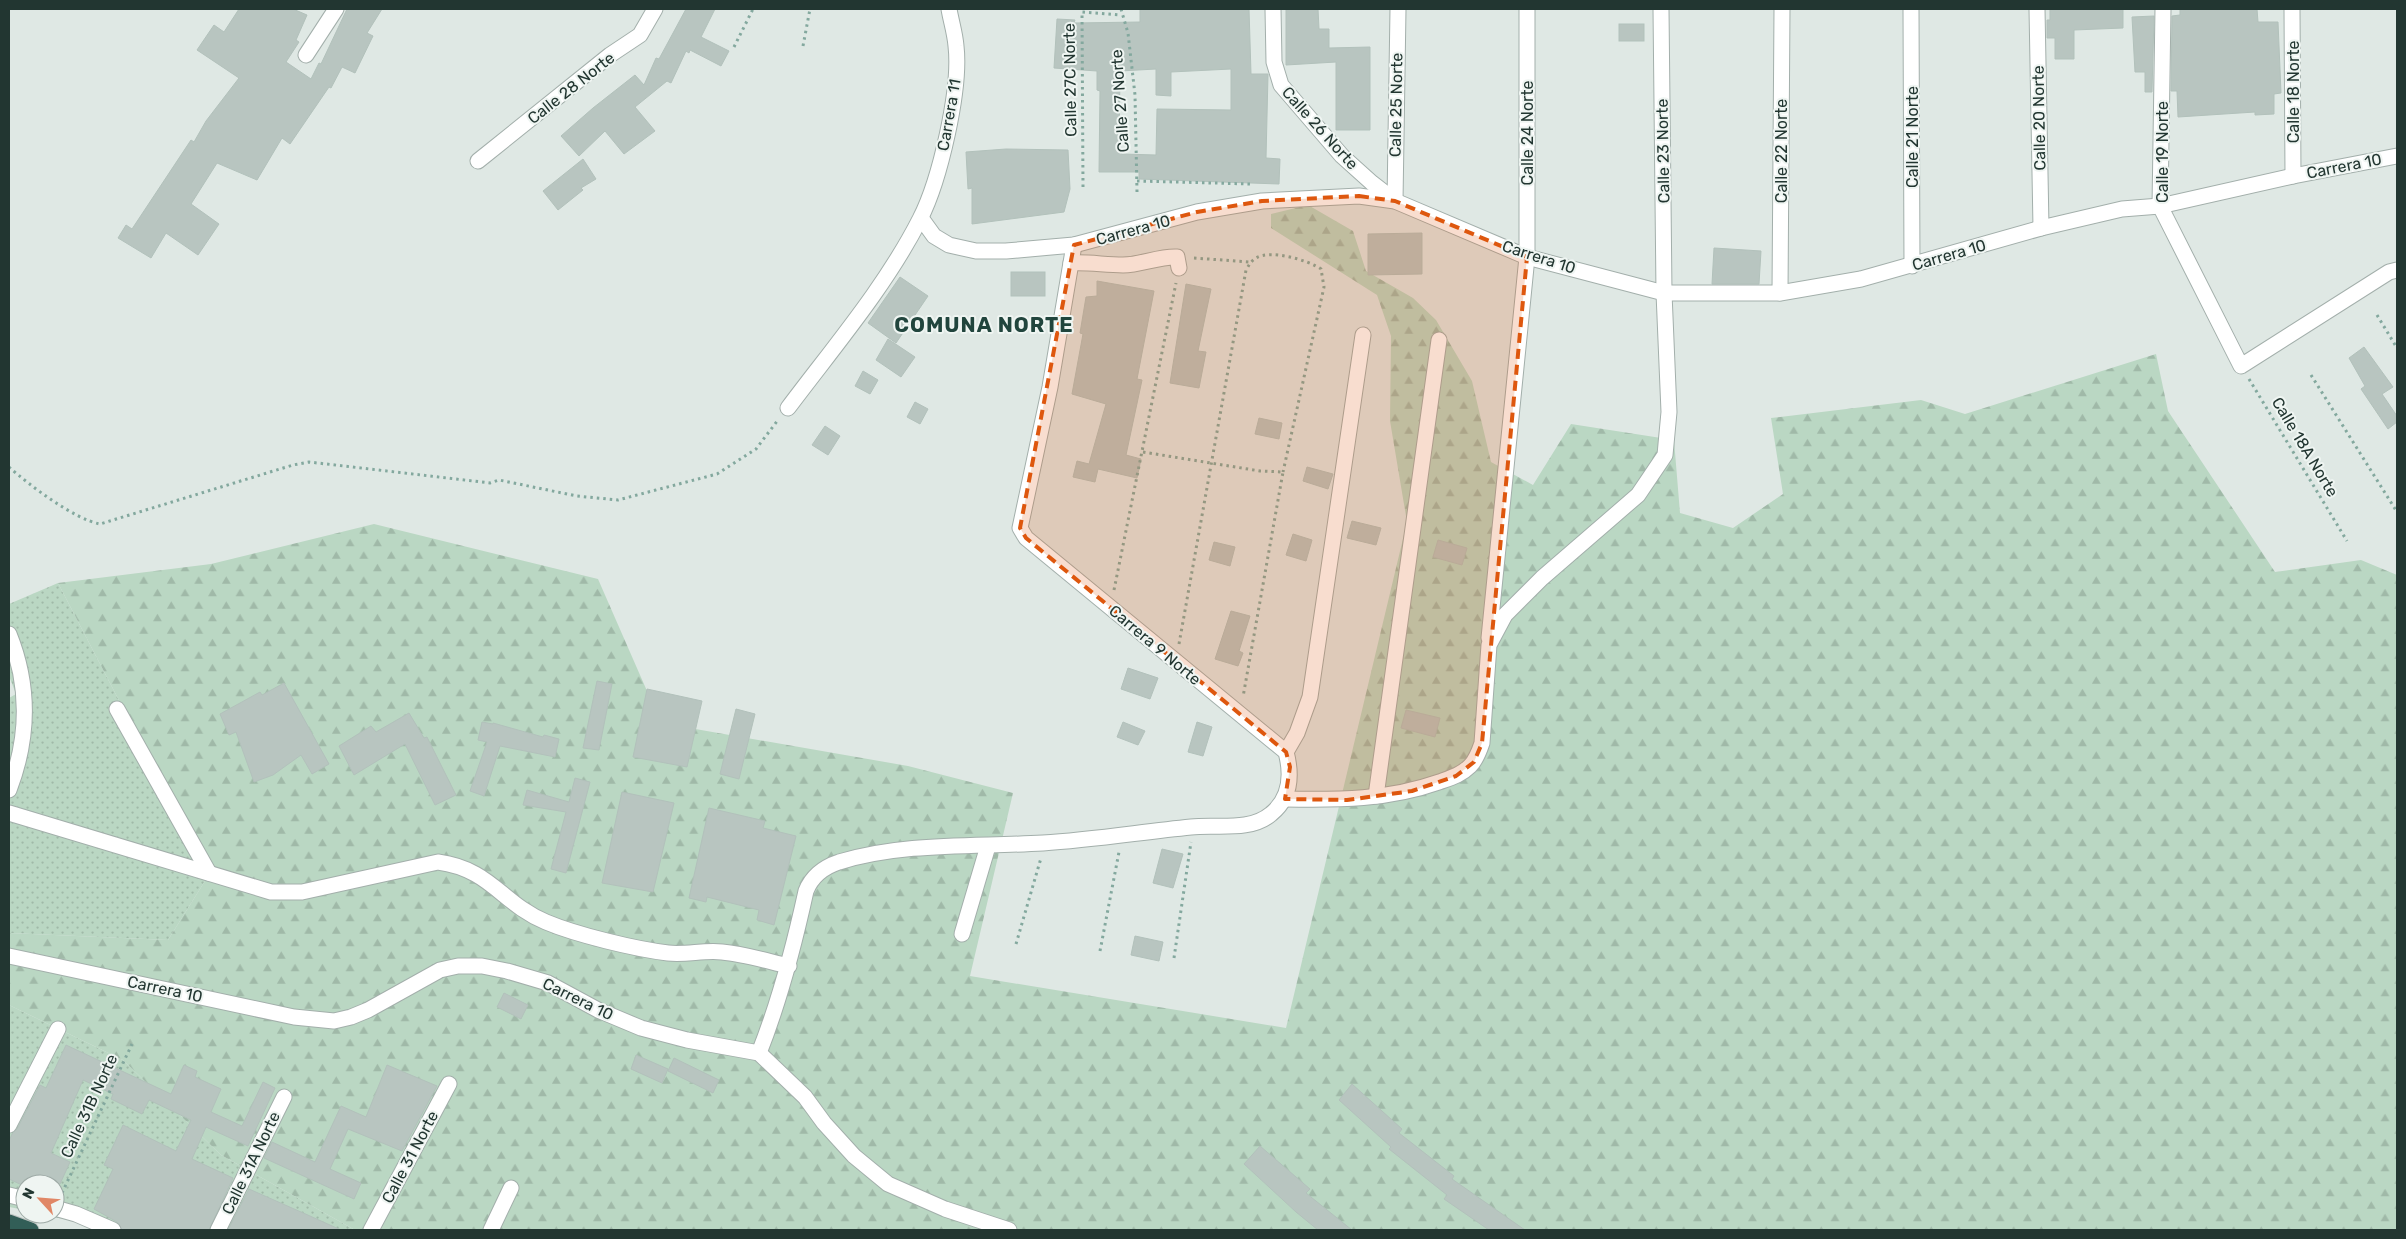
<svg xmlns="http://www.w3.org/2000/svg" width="2406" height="1239" font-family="Rubik,sans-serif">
<defs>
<pattern id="grass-dots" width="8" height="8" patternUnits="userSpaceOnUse" patternTransform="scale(1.25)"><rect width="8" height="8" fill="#bad7c3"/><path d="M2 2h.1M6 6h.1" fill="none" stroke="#a0b9a8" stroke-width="1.8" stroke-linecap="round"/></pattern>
<pattern id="forest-firs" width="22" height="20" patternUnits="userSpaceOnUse" patternTransform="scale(1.25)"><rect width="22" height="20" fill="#bad7c3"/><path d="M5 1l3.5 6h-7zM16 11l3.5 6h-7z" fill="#a0b9a8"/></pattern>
</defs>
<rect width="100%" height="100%" fill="#dfe8e4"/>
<g fill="url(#grass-dots)">
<path d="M58,583L164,787L205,881L168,940L9,933V698L16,694L9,676V604Z"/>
<path d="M9,1005L123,1060L221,1155L355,1230H93L77,1222L40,1214H55V1184H25V1210L9,1207Z"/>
</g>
<path fill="url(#forest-firs)" d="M1308,205L1353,231L1366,271L1413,298L1436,320L1472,381L1491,462L1533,485L1571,424L1674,440L1680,513L1733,528L1783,494L1771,418L1921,400L1965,414L2156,354L2168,411L2275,572L2361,560L2397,575V1230H355L221,1155L123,1060L9,1005V933L168,940L205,881L164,787L58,583L211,564L374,524L598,579L661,723L908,766L1013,793L970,976L1286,1028L1407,522L1390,421L1391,336L1377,295L1271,228V214Z"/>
<g fill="#b8c5c0" stroke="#b2c1bb" fill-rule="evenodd">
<path d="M239,9H293L307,15L296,40L299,42L286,62L311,79L319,63L321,64L347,9H382L367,33L373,36L355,73L342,67L331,88L329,87L290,144L282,138L257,180L217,163L191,204L219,224L198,255L166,233L151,258L118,238L126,225L132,229L191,140L194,142L206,121L239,78L197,50L214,25L224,32Z"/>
<path d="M686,9H715L701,37L729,51L721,66L690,50L689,53L686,51L671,83L667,81L635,107L655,131L624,154L605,131L579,156L561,136L593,108L635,75L644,85L656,58L659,59Z"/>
<path d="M1140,9H1249L1251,74H1268L1266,158L1280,159L1279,184L1139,179V172H1099L1100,91L1097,90V71L1054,68L1057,19L1075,20L1074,23L1140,22ZM1156,69V95L1171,96V72L1231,69V110L1157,109L1156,155L1122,154L1119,152L1120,71Z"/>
<path d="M1286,9H1318L1319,29H1329V48L1370,47V130H1336V62L1286,65Z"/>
<path d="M2050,9H2123V28L2074,30V59H2055V38H2047V20H2050Z"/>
<path d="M2180,9H2257L2258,22H2278L2281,93L2274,94V114L2255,115V112L2178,117L2177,91H2171L2172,16L2180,15Z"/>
<path d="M2154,16L2152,92H2145V72H2135L2132,17Z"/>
<rect x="1619" y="24" width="25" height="17"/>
<path d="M1006,149L1068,150L1070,189L1064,212L972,224V188L968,189L966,152Z"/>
<path d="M583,159L596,179L581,188L583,190L558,210L543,191Z"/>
<path d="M1422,233V274L1368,275V234Z"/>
<path d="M1714,248L1761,251L1759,284H1712Z"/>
<rect x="1011" y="272" width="34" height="24"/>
<path d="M900,277L928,296L896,343L868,323Z"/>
<path d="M1097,281L1154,291L1137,379L1142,380L1126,455L1141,459L1137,478L1098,469L1095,482L1073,477L1077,461L1089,464L1106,404L1072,394L1083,334L1080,333L1086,297L1097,296Z"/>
<path d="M1186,284L1211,289L1198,351L1206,352L1199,388L1170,383Z"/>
<path d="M888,339L915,357L901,377L876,360Z"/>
<path d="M2364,347L2393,387L2382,394L2397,416V422L2388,429L2361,389L2365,386L2349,358Z"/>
<path d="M863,371L878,380L870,394L855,386Z"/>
<path d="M915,402L928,409L920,424L907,417Z"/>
<path d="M1259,418L1282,423L1279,439L1255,434Z"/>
<path d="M825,426L840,436L828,455L812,445Z"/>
<path d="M1307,467L1333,474L1328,489L1303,481Z"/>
<path d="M1352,521L1381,528L1376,545L1347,538Z"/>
<path d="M1293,534L1312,540L1306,561L1286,555Z"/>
<path d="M1438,540L1467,548L1462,565L1433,557Z"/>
<path d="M1214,542L1235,547L1230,566L1209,560Z"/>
<path d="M1231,611L1250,616L1239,651L1243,653L1238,666L1215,659Z"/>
<path d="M1128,668L1158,678L1150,699L1121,689Z"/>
<path d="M597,681L612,684L599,750L583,748Z"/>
<path d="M284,683L329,764L312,774L301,755L273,775L254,782L236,732L229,735L220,714L260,692L262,695Z"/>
<path d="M647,689L702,701L687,767L633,757Z"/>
<path d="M736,709L755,714L739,779L720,774Z"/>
<path d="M1406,710L1440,718L1435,737L1401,728Z"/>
<path d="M409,713L424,738L427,737L456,795L435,805L405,744L354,775L339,746L371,726L376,732Z"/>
<path d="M482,722L493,724V723L543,737L544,735L559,739L555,757L500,746L484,796L470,791L487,742L478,740Z"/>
<path d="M1123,722L1145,731L1138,745L1117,737Z"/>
<path d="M1197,722L1212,727L1203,756L1188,752Z"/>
<path d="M575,778L590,782L566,873L551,869L566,812L523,805L527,790L569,802Z"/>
<path d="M622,792L674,803L653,892L602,883Z"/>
<path d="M709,808L765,821L763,828L796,836L774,925L757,920L759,910L707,897L706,902L689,898Z"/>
<path d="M1162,849L1183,854L1173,888L1153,883Z"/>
<path d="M1135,936L1163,942L1159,961L1131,955Z"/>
<path d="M504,993L528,1005L521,1019L497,1007Z"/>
<path d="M66,1045L171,1094L184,1065L197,1071L195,1077L221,1089L211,1112L242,1126L263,1082L275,1088L248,1146L206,1127L192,1159L233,1178L209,1230H122L117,1222L94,1209L113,1169L104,1165L123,1125L176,1151L191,1120L149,1100L142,1114L111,1099L113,1094L83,1080L51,1153L70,1162L60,1184H35L25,1179L22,1185L9,1179V1141L12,1134L17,1129L40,1085L46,1088Z"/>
<path d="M636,1055L668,1069L662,1083L631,1069Z"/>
<path d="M674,1058L719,1080L713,1093L668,1071Z"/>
<path d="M387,1065L437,1086L402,1151L348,1129L330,1169L361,1183L354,1199L264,1158L272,1142L315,1162L341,1106L366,1117Z"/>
<path d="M1352,1084L1402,1129L1399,1133L1454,1176L1452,1179L1525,1230H1489L1444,1199L1447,1195L1389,1149L1391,1147L1339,1100Z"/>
<path d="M1260,1146L1310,1189L1306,1193L1352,1230H1318L1296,1212L1244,1164Z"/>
<path d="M249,1189L310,1216L341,1230H228Z"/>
</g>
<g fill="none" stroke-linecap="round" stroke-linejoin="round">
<defs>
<g id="minor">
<path d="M1273,9L1274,62L1281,85L1342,156L1372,183L1394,200"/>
<path d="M1911,9L1912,266"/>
<path d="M2037,9L2041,228"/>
<path d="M2163,9L2160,206L2241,366L2389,272L2397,270"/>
<path d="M2292,9L2293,176"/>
<path d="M306,55L336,9"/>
<path d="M478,161L610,55L640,35L655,9"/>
<path d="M1395,201L1398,9"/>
<path d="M921,218L934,236L949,245L976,251H1006L1074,245L1197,212L1262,201L1359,196L1395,201L1527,257L1664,293H1780L1861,279L2041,228L2122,209L2160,206L2293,176L2397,156"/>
<path d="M1071,263C1089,262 1105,265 1123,265C1141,265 1159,256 1177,257L1179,268"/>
<path d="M1780,293L1782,9"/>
<path d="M788,408C833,348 886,286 920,219C940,180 961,89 956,46C955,33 951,21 949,9"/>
<path d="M9,634C30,686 29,738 9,790"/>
<path d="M1489,638L1527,257V9"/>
<path d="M117,709L209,873"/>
<path d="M1286,752L1297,733L1310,697L1363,335"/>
<path d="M1376,796L1439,340"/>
<path d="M1285,799C1339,800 1388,800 1439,782C1450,778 1461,775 1470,766C1476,760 1479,752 1482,743L1489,645L1505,615L1542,578L1638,495L1665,455L1669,412L1664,293L1661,9"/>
<path d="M9,813L271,892H302L438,862C491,869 502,904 546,922C577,935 635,949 668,953C686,955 704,950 722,952C744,954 767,961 789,966"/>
<path d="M962,934L988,846"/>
<path d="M9,956L294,1017L334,1021L351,1017L368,1010L440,970L458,966H482L507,971L548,983L598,1010L641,1028L687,1040L759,1053L805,1097L824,1123L854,1156L888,1184L945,1209L1009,1230"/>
<path d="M759,1053C780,1000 794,946 806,891C812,876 824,867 839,862C904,842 976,847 1043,843C1092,840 1141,832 1191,827C1216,824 1250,832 1271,814C1291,798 1292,775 1286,752L1026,538L1020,528L1050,387L1074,245"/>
<path d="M9,1125L58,1029"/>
<path d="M9,1195L25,1199"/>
<path d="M55,1208L76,1214L113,1230"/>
<path d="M218,1230L284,1097"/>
<path d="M371,1230L449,1084"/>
<path d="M491,1230L511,1188"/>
</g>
<path id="highway" d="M9,1222L31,1230"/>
</defs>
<use href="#minor" stroke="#a3afab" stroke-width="17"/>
<use href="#highway" stroke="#bdc3c1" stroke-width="17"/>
<g stroke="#83a89e" stroke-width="3" stroke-dasharray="2.5 4" stroke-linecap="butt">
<path d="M1121,9L1128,33L1135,95L1137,192"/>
<path d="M803,46L810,9"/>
<path d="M734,47L753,9"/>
<path d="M1137,181L1251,184"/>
<path d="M1083,187L1082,12L1121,15"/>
<path d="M1194,258L1250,262"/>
<path d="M2377,315L2397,348"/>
<path d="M2311,375L2397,512"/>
<path d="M2249,379L2347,541"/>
<path d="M1143,452L1260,471L1283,472L1243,697"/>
<path d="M9,467C29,485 74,519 100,524L293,465L309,462L490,483L499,480L577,496L618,500L717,474L756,449L778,420"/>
<path d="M1114,590L1176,283"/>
<path d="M1179,644L1246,270C1249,265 1251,261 1256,258C1270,249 1308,260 1321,269L1324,287L1283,472"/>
<path d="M1016,944L1041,858"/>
<path d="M1100,951L1119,852"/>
<path d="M1174,958L1191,842"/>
<path d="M62,1193L132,1044"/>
</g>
<use href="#minor" stroke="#fff" stroke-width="15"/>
<use href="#highway" stroke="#325e57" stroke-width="15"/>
</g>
<path fill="#de570e" fill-opacity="0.2" stroke="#de570e" stroke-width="4" stroke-dasharray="10 6" stroke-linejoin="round" d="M1359,196L1395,201L1527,257L1482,743L1474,762L1456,776L1412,791L1347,800L1285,799L1290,767L1286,752L1026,538L1020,528L1074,245L1197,212L1262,201Z"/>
<g text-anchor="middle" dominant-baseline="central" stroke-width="4" stroke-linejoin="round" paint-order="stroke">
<g font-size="16" fill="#223631" stroke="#eff5f2">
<text transform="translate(1070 80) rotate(-91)">Calle 27C Norte</text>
<text transform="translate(571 88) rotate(-38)">Calle 28 Norte</text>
<text transform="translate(2293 92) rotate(-90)">Calle 18 Norte</text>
<text transform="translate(1120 101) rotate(-94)">Calle 27 Norte</text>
<text transform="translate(1396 105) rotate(-89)">Calle 25 Norte</text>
<text transform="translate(949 115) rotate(-80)">Carrera 11</text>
<text transform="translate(2039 118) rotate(-91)">Calle 20 Norte</text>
<text transform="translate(1320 128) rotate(48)">Calle 26 Norte</text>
<text transform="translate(1527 133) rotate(-90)">Calle 24 Norte</text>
<text transform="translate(1912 137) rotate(-90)">Calle 21 Norte</text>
<text transform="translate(1663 151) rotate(-91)">Calle 23 Norte</text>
<text transform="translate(1781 151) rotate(-90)">Calle 22 Norte</text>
<text transform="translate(2162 152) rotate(-90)">Calle 19 Norte</text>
<text transform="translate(2344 166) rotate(-11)">Carrera 10</text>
<text transform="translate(1133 230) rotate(-15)">Carrera 10</text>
<text transform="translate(1949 255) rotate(-16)">Carrera 10</text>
<text transform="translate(1539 257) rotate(18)">Carrera 10</text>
<text transform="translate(2305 447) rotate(59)">Calle 18A Norte</text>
<text transform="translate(1155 645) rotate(40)">Carrera 9 Norte</text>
<text transform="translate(165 989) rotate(12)">Carrera 10</text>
<text transform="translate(578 999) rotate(26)">Carrera 10</text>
<text transform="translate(89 1106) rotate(-65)">Calle 31B Norte</text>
<text transform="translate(410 1157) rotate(-62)">Calle 31 Norte</text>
<text transform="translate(251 1163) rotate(-64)">Calle 31A Norte</text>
</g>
<g font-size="21" font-weight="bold" letter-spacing="1" fill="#21453d" stroke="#eff5f2">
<text x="984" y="324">COMUNA NORTE</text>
</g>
</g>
<rect width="2406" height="1239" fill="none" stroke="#223631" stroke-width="20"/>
<g transform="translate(40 1199) rotate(296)"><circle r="24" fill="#eff5f2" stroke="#9da9a5"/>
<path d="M0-4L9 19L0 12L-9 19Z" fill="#e08766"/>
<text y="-8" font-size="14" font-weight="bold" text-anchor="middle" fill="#223631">N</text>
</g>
</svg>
